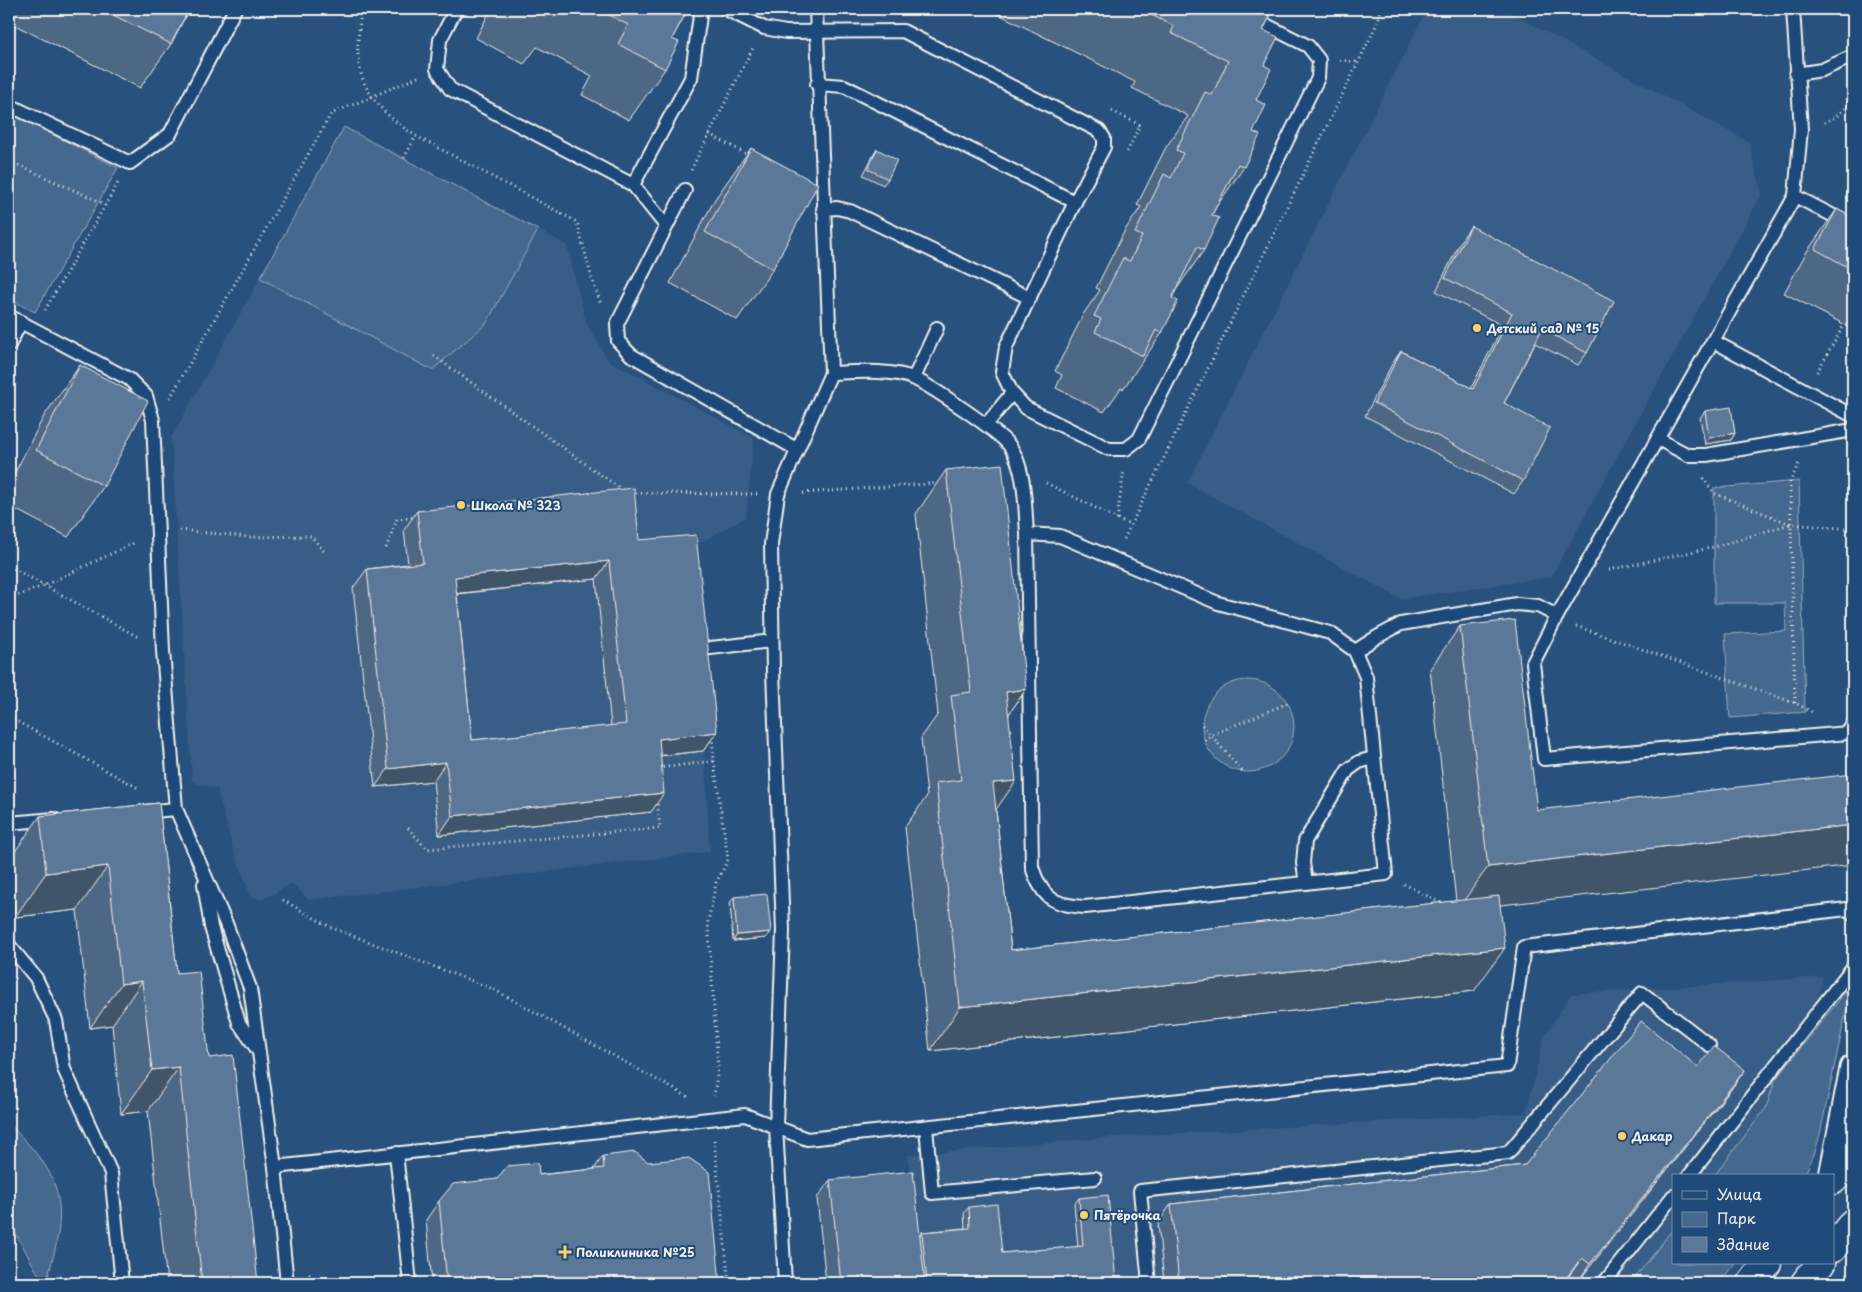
<svg xmlns="http://www.w3.org/2000/svg" width="1862" height="1292" font-family="'Playpen Sans',sans-serif">
<rect width="100%" height="100%" fill="#28517e"/>
<filter id="ink" filterUnits="userSpaceOnUse"><feTurbulence type="fractalNoise" baseFrequency=".02" numOctaves="2"/><feDisplacementMap in="SourceGraphic" scale="10" xChannelSelector="R" yChannelSelector="G"/><feConvolveMatrix kernelMatrix="1 2 1 2 8 2 1 2 1" color-interpolation-filters="sRGB"/></filter>
<g filter="url(#ink)">
<g fill="#375d86">
<path d="M1427,9H1504L1749,142L1762,194L1551,577L1401,599L1187,483Z"/>
<path d="M344,127L567,245L586,322L608,360L754,438L746,517L693,547L710,852L309,900L292,883L262,900L251,897L232,846L217,789L192,782L171,438Z"/>
<path d="M1823,977L1801,1090L1737,1176H1673V1260L1656,1283H922L908,1155L1113,1137L1526,1113L1544,1037L1571,994Z"/>
</g>
<g fill="#45688e" stroke="#9cacbb">
<path d="M9,112L118,168L35,312L9,299Z"/>
<path d="M344,127L538,230L486,324L432,370L260,278Z"/>
<path d="M1799,481L1805,712L1730,718L1725,634L1786,631L1785,603H1714V488Z"/>
<circle cx="1248" cy="726" r="46"/>
<path d="M1852,984L1820,1134L1815,1152L1805,1174L1714,1176L1766,1108L1775,1080Z"/>
<path d="M9,1123C21,1137 36,1151 46,1167C70,1205 57,1244 46,1283H43L9,1221Z"/>
<path d="M1673,1229V1263H1735L1719,1283H1631Z"/>
</g>
<g fill="none" stroke-linecap="round" stroke-linejoin="round">
<defs>
<g id="service">
<path d="M456,9L440,40L437,69L450,89L633,185"/>
<path d="M726,9L764,28L786,32L903,31L1099,131L1104,138V147L1075,202L1006,347L1002,372L1012,393L1026,408L1109,449H1126L1139,439L1318,78L1319,60L1308,46L1234,9"/>
<path d="M1796,74L1822,70L1853,56"/>
<path d="M817,84L844,86L1075,202"/>
<path d="M9,105L130,163L170,134L235,9"/>
<path d="M685,190L617,324L618,341L631,355L796,449"/>
<path d="M1795,196L1853,226"/>
<path d="M823,209L837,208L850,211L1030,298"/>
<path d="M666,226L633,185L691,78L701,9"/>
<path d="M9,316L129,379L146,396L153,420L163,651L176,809L227,926L250,988L275,1167L287,1283"/>
<path d="M1713,341L1853,416"/>
<path d="M9,345L21,322"/>
<path d="M831,373C855,372 893,369 915,379C932,387 998,431 1009,445C1026,467 1025,508 1027,534L1060,536L1218,603L1330,633L1355,651L1377,637L1401,624L1517,604L1538,606L1557,616L1795,196L1801,129L1793,9"/>
<path d="M914,378L937,328"/>
<path d="M986,425L1012,393"/>
<path d="M1658,439L1688,455H1706L1853,430"/>
<path d="M1027,534L1032,867C1042,898 1053,905 1085,907L1386,874L1366,677L1355,651"/>
<path d="M1557,616L1533,663L1544,759L1848,733L1853,723"/>
<path d="M693,650L772,641"/>
<path d="M143,812L176,809"/>
<path d="M9,823L54,819"/>
<path d="M1306,883L1303,863L1305,841L1348,770L1359,762L1373,758"/>
<path d="M204,884L211,927L239,1023L257,1049"/>
<path d="M9,945L36,978L56,1020L64,1069L111,1173L122,1283"/>
<path d="M926,1127L932,1193L1095,1178"/>
<path d="M396,1153L410,1283"/>
<path d="M275,1167L745,1115L807,1139L1507,1066L1524,947L1847,909L1853,914"/>
<path d="M1689,1176L1853,967"/>
<path d="M785,1283L776,1127L783,930L773,671L771,544L778,494L831,373L816,9"/>
<path d="M1149,1283L1140,1191L1508,1153L1642,993L1709,1045"/>
<path d="M1604,1283L1673,1196"/>
</g>
<path id="minor" d="M1832,1176L1853,1068"/>
<g id="tertiary">
<path d="M1833,1180L1853,1160"/>
<path d="M1833,1248L1853,1223"/>
<path d="M1752,1283L1767,1263"/>
<path d="M1805,1283L1821,1263"/>
</g>
</defs>
<use href="#service" stroke="#f4f1e8" stroke-width="16"/>
<use href="#minor" stroke="#f4f1e8" stroke-width="29"/>
<use href="#tertiary" stroke="#f4f1e8" stroke-width="31"/>
<g stroke="#f4f1e8" stroke-width="3" stroke-dasharray="1 4" stroke-linecap="butt">
<path d="M361,9C360,24 357,40 358,55C359,92 387,118 416,136L577,222L592,279L601,304"/>
<path d="M1340,60L1358,62"/>
<path d="M1112,111L1140,125L1127,152"/>
<path d="M1824,123L1837,116L1853,99"/>
<path d="M709,134L748,155"/>
<path d="M404,158L416,136"/>
<path d="M9,161L105,204"/>
<path d="M691,170L754,46"/>
<path d="M1846,195H1853"/>
<path d="M45,310L119,181"/>
<path d="M434,356L625,492"/>
<path d="M1817,372L1844,325"/>
<path d="M170,398L331,114L418,77"/>
<path d="M1703,478L1714,493L1790,524L1853,529"/>
<path d="M1046,483L1130,525"/>
<path d="M631,493L757,494"/>
<path d="M803,493L939,483"/>
<path d="M1117,519L1124,470"/>
<path d="M180,530L248,537L311,536L326,554"/>
<path d="M1124,539L1378,22L1381,9"/>
<path d="M386,548L397,519L418,517"/>
<path d="M9,566L140,638"/>
<path d="M1609,570L1714,547L1790,524"/>
<path d="M9,599L43,586L136,542"/>
<path d="M1576,626L1795,703L1814,713"/>
<path d="M1795,703L1790,482L1800,461"/>
<path d="M9,717L140,789"/>
<path d="M1202,725L1242,771"/>
<path d="M1205,741L1211,735L1288,703"/>
<path d="M714,761L728,860L716,883L708,922L718,1068L714,1096"/>
<path d="M658,768L714,761L712,737"/>
<path d="M408,828L427,849L660,828L657,800"/>
<path d="M1404,884L1443,904"/>
<path d="M283,900L330,927L493,989L690,1098"/>
<path d="M714,1140L729,1283"/>
<path d="M9,1259L16,1283"/>
<path d="M309,1274L317,1283"/>
</g>
<use href="#service" stroke="#1f4a7a" stroke-width="12"/>
<use href="#minor" stroke="#1f4a7a" stroke-width="25"/>
<use href="#tertiary" stroke="#1f4a7a" stroke-width="28"/>
</g>
<g fill="#4e6784" stroke="#f4f1e8" fill-rule="evenodd">
<path d="M9,9H192L183,21L171,44L140,88L9,22Z"/>
<path d="M491,9H688L672,39L665,69L629,120L582,95L592,76L537,47L524,64L476,38Z"/>
<path d="M988,9H1274L1263,30L1264,65L1256,100L1253,132L1244,167L1216,207L1212,215L1204,250L1176,290L1172,298L1162,333L1123,389L1121,388L1104,412L1056,388L1062,375L1055,371L1084,313L1100,290L1096,288L1125,230L1141,207L1137,205L1166,147L1188,116L1132,88L1135,82Z"/>
<path d="M751,148L773,269L737,320L670,283L715,199Z"/>
<path d="M877,149L888,179L883,185L863,175L873,156Z"/>
<path d="M1837,209L1853,218V329L1784,293L1806,253Z"/>
<path d="M1471,226L1587,353L1578,365L1535,343L1504,403L1523,481L1514,494L1365,416L1392,364L1401,351L1471,388L1503,326L1436,291L1462,239Z"/>
<path d="M80,365L104,486L68,537L9,506V484L44,416Z"/>
<path d="M1705,411L1735,433L1731,440L1705,444L1700,418Z"/>
<path d="M946,470L1026,689L1009,714L996,809L1011,950L1456,901L1430,669L1460,626L1500,906L1474,991L930,1051L905,827L927,796L921,738L938,714L916,514Z"/>
<path d="M417,511L639,540L717,732L703,751L660,756L651,812L439,835L433,781L375,787L353,588L367,569L408,564L404,530ZM596,579L611,726L472,740L457,594Z"/>
<path d="M159,803L177,973L209,1058L258,1283H167L148,1111L121,1114L112,1025L90,1028L77,910L15,917L9,860L40,816Z"/>
<path d="M734,897L766,938L733,941L730,903Z"/>
<path d="M1698,1067L1732,1088L1577,1283L1569,1277L1564,1283H1164L1158,1223L1171,1204L1525,1165Z"/>
<path d="M603,1156L720,1283H432L426,1220L439,1201L497,1179L594,1169Z"/>
<path d="M830,1180L920,1236L922,1232L965,1228L964,1213L969,1207L1002,1253L1078,1247L1074,1204L1079,1198L1116,1283H826L817,1198Z"/>
</g>
<g fill="#40546b" stroke="#f4f1e8">
<path d="M1735,433L1731,440L1705,444L1709,438Z"/>
<path d="M609,561L596,579L442,595L455,577Z"/>
<path d="M1026,689L996,733L1006,692Z"/>
<path d="M717,732L703,751L646,757L659,739Z"/>
<path d="M446,762L433,781L375,787L388,769Z"/>
<path d="M1016,781L985,825L993,783Z"/>
<path d="M664,793L651,812L439,835L452,816Z"/>
<path d="M1853,825V865L1457,910L1488,867Z"/>
<path d="M108,866L77,910L15,917L46,873Z"/>
<path d="M771,932L766,938L733,941L737,935Z"/>
<path d="M1505,948L1474,991L930,1051L960,1007Z"/>
<path d="M142,981L112,1025L90,1028L121,984Z"/>
<path d="M179,1067L148,1111L121,1114L152,1070Z"/>
<path d="M1745,1070L1732,1088L1577,1283L1590,1264Z"/>
<path d="M1582,1258L1564,1283H1562Z"/>
</g>
<g fill="#5b7899" stroke="#f4f1e8" fill-rule="evenodd">
<path d="M101,9H189L171,44Z"/>
<path d="M552,9H562L560,13Z"/>
<path d="M598,9H688L672,39L679,42L665,69L618,44L628,25Z"/>
<path d="M1139,9H1274L1263,30L1278,37L1264,65L1271,69L1256,100L1266,105L1253,132L1260,135L1244,167L1238,164L1212,215L1219,218L1204,250L1197,247L1172,298L1178,301L1162,333L1156,330L1143,356L1095,332L1101,319L1094,316L1123,258L1130,261L1142,236L1135,233L1164,174L1171,178L1183,153L1176,150L1205,92L1212,95L1228,61L1171,33L1174,26Z"/>
<path d="M751,148L818,184L773,269L705,232Z"/>
<path d="M877,149L897,160L888,179L868,169Z"/>
<path d="M1837,209L1853,218V270L1815,249Z"/>
<path d="M1471,226L1614,301L1587,353L1542,329L1504,403L1550,428L1523,481L1374,403L1401,351L1473,389L1512,313L1445,278Z"/>
<path d="M80,365L148,401L104,486L36,450Z"/>
<path d="M1731,407L1735,433L1709,438L1705,411Z"/>
<path d="M1002,464L1026,689L1006,692L1016,781L993,783L1011,950L1499,896L1505,948L960,1007L936,783L961,780L951,695L971,692L946,470Z"/>
<path d="M634,488L639,540L696,535L717,732L659,739L664,793L452,816L446,762L388,769L367,569L423,563L417,511ZM609,561L626,724L472,740L455,577Z"/>
<path d="M1515,620L1537,810L1853,774V825L1488,867L1460,626Z"/>
<path d="M159,803L177,973L199,971L209,1058L233,1055L258,1283H202L179,1067L152,1070L142,981L121,984L108,866L46,873L40,816Z"/>
<path d="M767,894L771,932L737,935L734,897Z"/>
<path d="M1641,1021L1698,1067L1714,1046L1745,1070L1590,1264L1582,1258L1562,1283H1179L1171,1204L1525,1165Z"/>
<path d="M635,1152L648,1162L689,1158L709,1172L720,1283H447L439,1201L453,1184L497,1179L507,1166L538,1163L539,1175L604,1168L603,1156Z"/>
<path d="M913,1171L925,1283H841L830,1180Z"/>
<path d="M1108,1195L1116,1283H927L922,1232L970,1228L969,1207L997,1204L1002,1253L1083,1246L1079,1198Z"/>
</g>
</g>
<g fill="#ffd166" stroke="#1f4a7a" stroke-width="2">
<circle cx="1477" cy="328" r="5"/>
<circle cx="461" cy="505" r="5"/>
<circle cx="1622" cy="1136" r="5"/>
<circle cx="1084" cy="1215" r="5"/>
<path d="M562.5 1244.5h5v5h5v5h-5v5h-5v-5h-5v-5h5z"/>
</g>
<g text-anchor="middle" dominant-baseline="central" stroke-width="4" stroke-linejoin="round" paint-order="stroke">
<g font-size="12" font-weight="bold" fill="#f4f1e8" stroke="#1f4a7a" text-anchor="start">
<text x="1487" y="328">Детский сад № 15</text>
<text x="471" y="505">Школа № 323</text>
<text x="1632" y="1136">Дакар</text>
<text x="1094" y="1215">Пятёрочка</text>
<text x="576" y="1252">Поликлиника №25</text>
</g>
</g>
<rect width="1862" height="1292" fill="none" stroke="#1f4a7a" stroke-width="30"/>
<rect x="15" y="15" width="1832" height="1262" fill="none" stroke="#f4f1e8" stroke-width="2" filter="url(#ink)"/>
<rect x="1672" y="1174" width="162" height="90" fill="#1f4a7a" stroke="#748da6"/>
<rect x="1682" y="1191" width="25" height="8" fill="#1f4a7a" stroke="#748da6"/>
<text x="1717" y="1200" font-size="15" fill="#f4f1e8">Улица</text>
<rect x="1682" y="1212" width="25" height="15" fill="#45688e" stroke="#748da6"/>
<text x="1717" y="1224" font-size="15" fill="#f4f1e8">Парк</text>
<rect x="1682" y="1237" width="25" height="15" fill="#5b7899" stroke="#748da6"/>
<text x="1717" y="1250" font-size="15" fill="#f4f1e8">Здание</text>
</svg>
